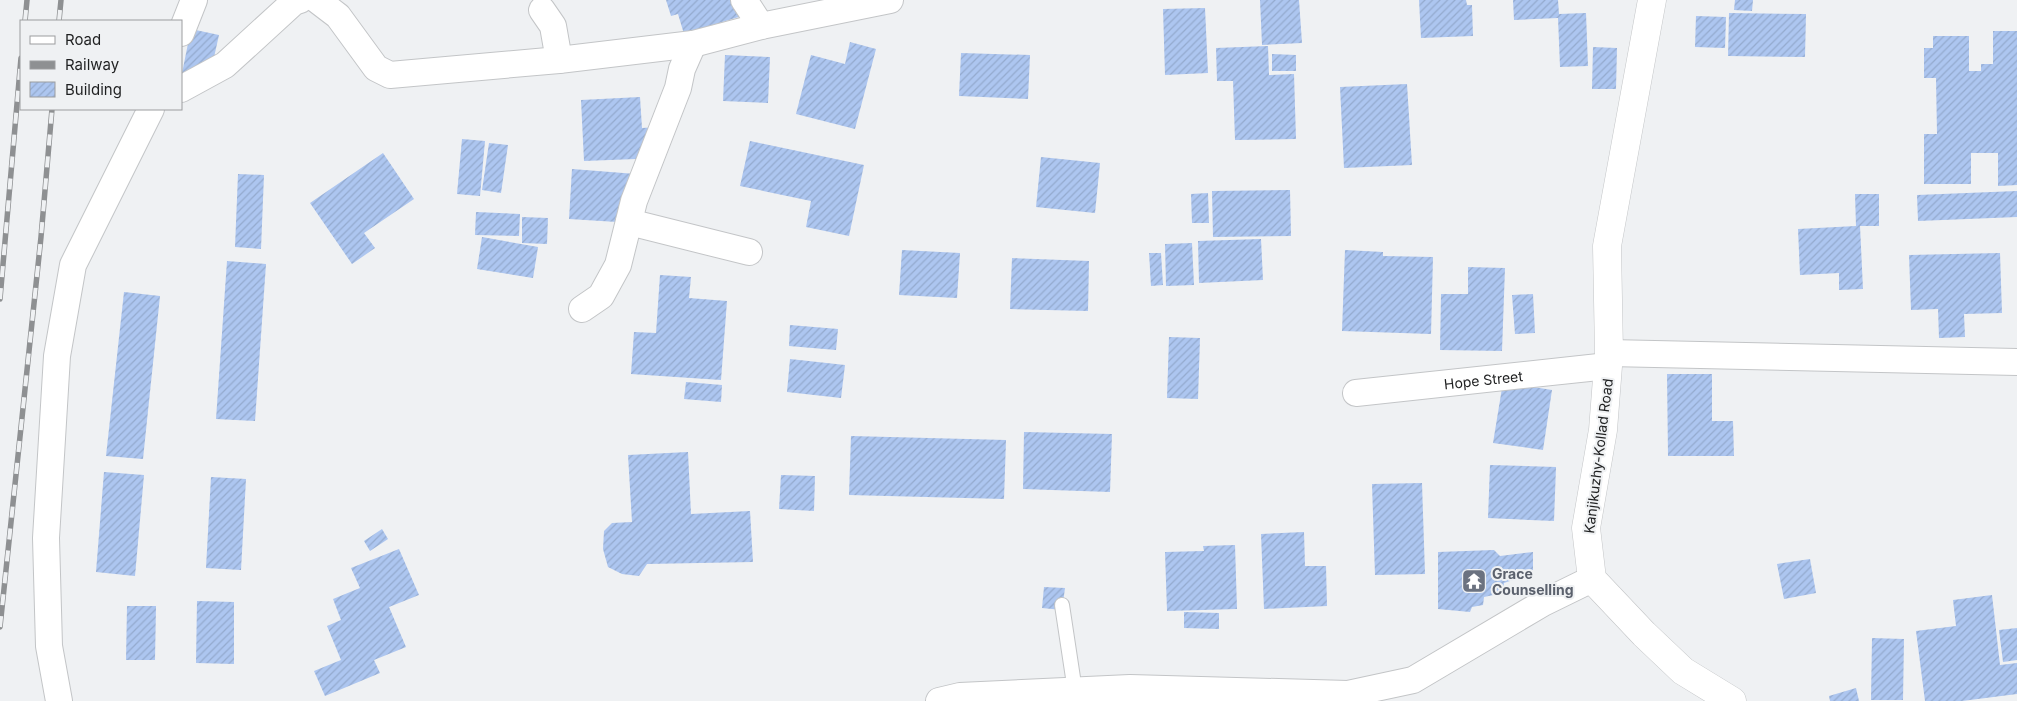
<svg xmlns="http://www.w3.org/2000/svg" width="2017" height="701" font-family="Inter,sans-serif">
<defs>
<pattern id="building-hatch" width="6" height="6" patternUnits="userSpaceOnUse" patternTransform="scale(1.25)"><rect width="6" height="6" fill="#adc6f0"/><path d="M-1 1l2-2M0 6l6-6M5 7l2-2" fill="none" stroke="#94aace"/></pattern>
</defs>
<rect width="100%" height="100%" fill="#eff1f3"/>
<g fill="url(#building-hatch)">
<path d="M666,0H741L745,15L684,34L678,14L671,16Z"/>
<path d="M1260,0H1299L1302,43L1262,45Z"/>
<path d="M1419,0H1466L1467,5H1472L1473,36L1421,38Z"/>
<path d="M1513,0H1558L1559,14L1586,13L1588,66L1560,67L1558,18L1514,20Z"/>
<path d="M1735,0H1753L1752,11L1734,10Z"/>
<path d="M1205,8L1208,73L1165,75L1163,9Z"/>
<path d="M1729,13L1806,14L1805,57L1728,56Z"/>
<path d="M1696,16L1726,17L1725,48L1695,47Z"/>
<path d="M191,29L219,35L208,84L181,78Z"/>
<path d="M1993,31H2017V185L1998,186V153H1971V184H1924V134H1937L1936,78H1924V48H1933V36H1969V71H1981V64H1993Z"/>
<path d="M850,42L876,49L855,129L796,114L811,55L845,64Z"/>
<path d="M1268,46L1269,75L1294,74L1296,139L1235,140L1233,81H1217L1216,48Z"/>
<path d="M1593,47L1617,48L1616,89H1592Z"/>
<path d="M961,53L1030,55L1028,99L959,96Z"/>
<path d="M1272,54L1296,55V71H1272Z"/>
<path d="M725,55L770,57L768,103L723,101Z"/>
<path d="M1407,84L1412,165L1344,168L1340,87Z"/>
<path d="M640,97L642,128L660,127L662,158L584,161L581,100Z"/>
<path d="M462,139L485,141L480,196L457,194Z"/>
<path d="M750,141L864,165L849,236L806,227L811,201L740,186Z"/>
<path d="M489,143L508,145L501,193L482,190Z"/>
<path d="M383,153L414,199L364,233L375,248L352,264L310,203Z"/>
<path d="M1041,157L1100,163L1095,213L1036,207Z"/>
<path d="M572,169L636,174L633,223L569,219Z"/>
<path d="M238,174L264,175L261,249L235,247Z"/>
<path d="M1290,190L1291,236L1213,237L1212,191Z"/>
<path d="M2017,191V217L1918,221L1917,195Z"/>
<path d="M1208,193L1209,223H1192L1191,194Z"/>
<path d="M1855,194H1879V226H1860L1863,289L1839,290V273L1800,275L1798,229L1856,226Z"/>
<path d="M476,212L520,214L519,236L475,235Z"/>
<path d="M522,217L548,218L547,244L522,243Z"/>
<path d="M482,237L538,247L533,278L477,269Z"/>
<path d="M1261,239L1263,280L1199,283L1198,241Z"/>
<path d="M1192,243L1194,285L1166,286L1165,244Z"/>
<path d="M902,250L960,253L957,298L899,295Z"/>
<path d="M1345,250L1383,252V256L1433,257L1431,334L1342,331Z"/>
<path d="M1149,253H1161L1163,285L1151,286Z"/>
<path d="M2000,253L2002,313L1964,314L1965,337L1939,338L1938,309L1911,310L1909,255Z"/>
<path d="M1012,258L1089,261L1088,311L1010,309Z"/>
<path d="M227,261L266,264L255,421L216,419Z"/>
<path d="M1468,267L1505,268L1502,351L1440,350L1441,294H1468Z"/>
<path d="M660,275L691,277L689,298L727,301L721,380L631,374L634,332L656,333Z"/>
<path d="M124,292L160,296L143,459L106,456Z"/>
<path d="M1533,294L1535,333L1515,334L1512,295Z"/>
<path d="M790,325L838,329L836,350L789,346Z"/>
<path d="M1169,337L1200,338L1198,399L1167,398Z"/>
<path d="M790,359L845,365L841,398L787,392Z"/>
<path d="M1667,374H1712V421H1733L1734,456H1668Z"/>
<path d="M686,382L722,385L721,402L684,399Z"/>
<path d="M1503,382L1552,390L1543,450L1493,443Z"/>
<path d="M1024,432L1112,434L1110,492L1023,489Z"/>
<path d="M851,436L1006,440L1004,499L849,495Z"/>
<path d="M688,452L691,514L750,511L753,562L647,564L639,576L622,574L608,567L603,549L604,531L612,523L632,522L628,455Z"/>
<path d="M1490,465L1556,467L1554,521L1488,518Z"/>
<path d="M104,472L144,475L135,576L96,572Z"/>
<path d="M781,475L815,476L814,511L779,509Z"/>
<path d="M211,477L246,479L241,570L206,568Z"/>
<path d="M1422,483L1425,574L1375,575L1372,484Z"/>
<path d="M382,529L388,539L370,551L364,541Z"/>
<path d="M1304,532L1305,566H1326L1327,606L1264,609L1261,534Z"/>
<path d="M1235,545L1237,609L1167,611L1165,552L1204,551L1203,546Z"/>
<path d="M399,549L419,595L389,607L406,647L374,660L380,673L325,696L314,671L341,660L327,626L341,620L333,599L360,588L351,568Z"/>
<path d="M1494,550L1500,556L1533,552V570L1516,569V579L1504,583L1503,593L1484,597L1483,605L1472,607L1470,612L1438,609V552Z"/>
<path d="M1810,559L1816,593L1784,599L1777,564Z"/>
<path d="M1044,587L1065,588L1062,610L1042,608Z"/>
<path d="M1992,595L2000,665L2017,663V694L1962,701H1925L1916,631L1956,626L1953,600Z"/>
<path d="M197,601L234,602V664L196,663Z"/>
<path d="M127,606H156L155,660H126Z"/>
<path d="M1184,612L1219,613V629L1184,628Z"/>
<path d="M2017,628V660L2003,662L1999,630Z"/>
<path d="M1872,638L1904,639L1903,700H1871Z"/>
<path d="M1856,688L1859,701H1830L1829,696Z"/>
</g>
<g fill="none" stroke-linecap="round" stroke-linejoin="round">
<defs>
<path id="lane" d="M1062,605L1075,691"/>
<g id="street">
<path d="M317,0L338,16L376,68L390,75L559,60L693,44L761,26L890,0"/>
<path d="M744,0L761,26"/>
<path d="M542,10L553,26L559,60"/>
<path d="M181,33L194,0"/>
<path d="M181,89L225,65L294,2L300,0"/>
<path d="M629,222L749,252"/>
<path d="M582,309L601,296L618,265L634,201L678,88L682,69L693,44"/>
<path d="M1609,353L2017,362"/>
<path id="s1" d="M1356,393L1608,366"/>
<path d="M59,701L49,646L46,538L57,356L73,265L151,109"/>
<path d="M939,701L960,696L1130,688L1348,694L1413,680L1543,603L1592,579"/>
</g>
<path id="secondary" d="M1652,0L1607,246L1609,353L1603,430L1586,528L1592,579L1644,634L1683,671L1732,701"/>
</defs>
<use href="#lane" stroke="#c3c5c7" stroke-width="16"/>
<use href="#street" stroke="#c3c5c7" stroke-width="28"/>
<use href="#secondary" stroke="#c3c5c7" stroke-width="29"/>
<use href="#lane" stroke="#fff" stroke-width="14"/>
<use href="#street" stroke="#fff" stroke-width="26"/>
<use href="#secondary" stroke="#fff" stroke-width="28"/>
<defs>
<g id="rail">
<path d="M25,21L27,0"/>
<path d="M59,21L61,0"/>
<path d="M0,299L21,58"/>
<path d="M0,627L41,237L52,109"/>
</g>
</defs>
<use href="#rail" stroke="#8e9092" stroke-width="5.5"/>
<use href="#rail" stroke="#eff1f3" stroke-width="4" stroke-dasharray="11" stroke-linecap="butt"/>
</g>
<defs>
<symbol id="temple-square" viewBox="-11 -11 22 22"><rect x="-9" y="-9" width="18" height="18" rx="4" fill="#6b7280" stroke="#eff1f3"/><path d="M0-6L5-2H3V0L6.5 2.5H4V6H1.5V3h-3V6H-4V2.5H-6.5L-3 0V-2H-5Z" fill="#fff"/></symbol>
</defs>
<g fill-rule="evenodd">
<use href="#temple-square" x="1460" y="567" width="28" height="28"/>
</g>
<g text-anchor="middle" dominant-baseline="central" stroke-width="4" stroke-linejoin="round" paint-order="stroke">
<g font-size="14" fill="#1f2021" stroke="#eff1f3">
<text stroke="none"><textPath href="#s1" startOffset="128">Hope Street</textPath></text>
<text transform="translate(1598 456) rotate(-83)">Kanjikuzhy-Kollad Road</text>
</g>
<g font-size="14" font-weight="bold" fill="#5b616d" stroke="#eff1f3" text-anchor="start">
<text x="1492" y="573">Grace<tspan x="1492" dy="16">Counselling</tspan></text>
</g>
</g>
<rect x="20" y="20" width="162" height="90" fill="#eff1f3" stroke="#9c9d9f"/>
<rect x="30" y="36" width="25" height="8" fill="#ffffff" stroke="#9c9d9f"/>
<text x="65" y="45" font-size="15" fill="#1f2021">Road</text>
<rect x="30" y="61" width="25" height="8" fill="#8e9092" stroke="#9c9d9f"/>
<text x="65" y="70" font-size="15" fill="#1f2021">Railway</text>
<rect x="30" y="82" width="25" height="15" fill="url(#building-hatch)" stroke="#9c9d9f"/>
<text x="65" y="95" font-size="15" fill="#1f2021">Building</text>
</svg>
